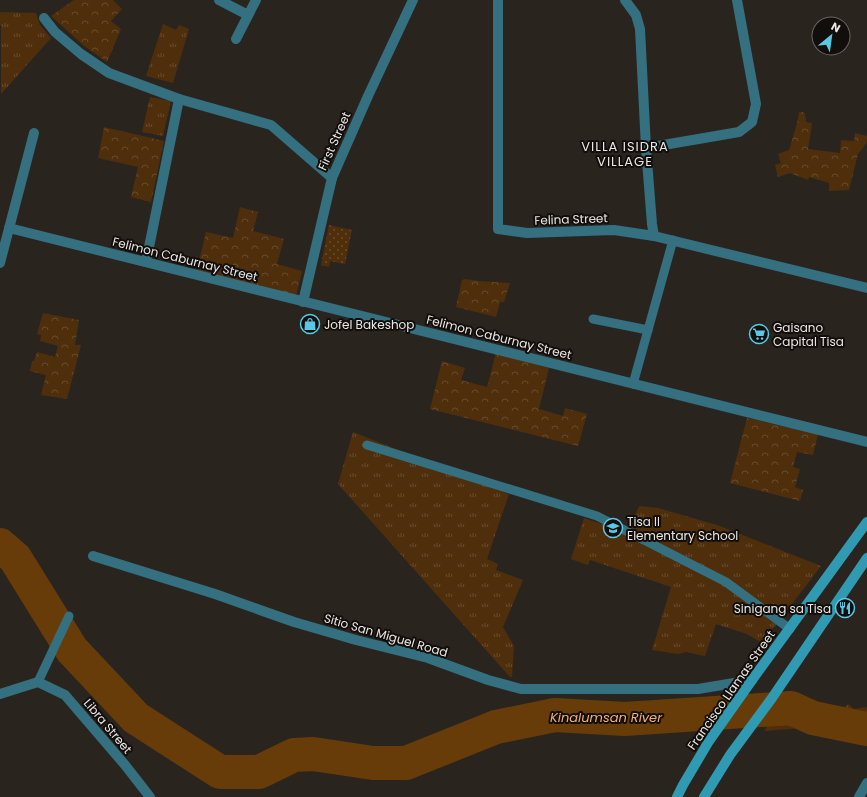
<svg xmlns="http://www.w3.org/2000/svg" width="867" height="797" font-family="Poppins,sans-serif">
<defs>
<pattern id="grass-tufts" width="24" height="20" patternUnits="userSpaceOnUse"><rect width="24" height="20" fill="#4f2e0b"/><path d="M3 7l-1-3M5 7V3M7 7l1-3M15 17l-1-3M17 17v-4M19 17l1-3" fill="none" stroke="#684c2e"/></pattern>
<pattern id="forest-crowns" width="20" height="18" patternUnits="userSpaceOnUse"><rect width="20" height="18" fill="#4f2e0b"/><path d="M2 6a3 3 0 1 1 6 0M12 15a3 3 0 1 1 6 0" fill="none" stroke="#684c2e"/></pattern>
<pattern id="park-dots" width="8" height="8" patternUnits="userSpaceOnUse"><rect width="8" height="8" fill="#4f2e0b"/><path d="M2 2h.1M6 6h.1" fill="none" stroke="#684c2e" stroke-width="1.8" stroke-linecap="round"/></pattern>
</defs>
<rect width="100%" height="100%" fill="#2a241f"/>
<g fill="url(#grass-tufts)">
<path d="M0,12L36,13L40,25L51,38L1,94V26L0,25Z"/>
<path d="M163,24L176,30L179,25L189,29L173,83L146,76Z"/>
<path d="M150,97L171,101L163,136L142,132Z"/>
<path d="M353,432L509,494L487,559L498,564L496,570L523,580L503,627L514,646L512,677H510L338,484Z"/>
<path d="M639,506L658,508L717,525L821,566L762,643L747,634L716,624L705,656L686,652L678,654L652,650L671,587L590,560L588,565L571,559L584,518L628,533Z"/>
</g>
<g fill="url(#forest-crowns)">
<path d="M74,0H113L122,9L111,21L121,29L107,62L83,45L51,16Z"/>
<path d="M799,112H802L805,113L806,122L812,123L808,149L840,153L841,140L854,141L855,133L867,136V142L858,154L849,190L829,191V183L809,177L808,180L790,173L778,177L775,165L781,163L778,154L789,150L797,124Z"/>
<path d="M104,127L164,141L151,202L131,197L138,167L98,158Z"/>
<path d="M240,207L258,212L253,231L284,239L277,264L302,271L296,296L197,270L206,232L233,238Z"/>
<path d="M465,279L479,281L510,283L504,302H500L496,317L456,307L462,280Z"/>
<path d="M43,313L79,320L75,345H81L67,399L41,395L46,375L30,371L32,361H34L37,352L55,357L58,346L40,341L41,335L37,334Z"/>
<path d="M496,353L549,368L539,409L563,416L565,408L587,414L578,446L430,409L442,361L465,368L461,380L487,387Z"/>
<path d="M747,418L818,434L813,455L797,452L793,467L800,469L795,487L803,490L800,501L730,483Z"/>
<path d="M783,704L794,709L802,707L805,709L835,717L848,704L854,709L867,707V739L814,727L764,731Z"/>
</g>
<path fill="url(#park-dots)" d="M329,225L352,230L345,264L330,261L329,267L321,265Z"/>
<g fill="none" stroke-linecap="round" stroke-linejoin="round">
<path stroke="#683c09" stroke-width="34" d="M0,545L15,558L72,650L136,718L220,772H259L294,755L313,754L373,763H406L496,727L555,715L625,719L791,708L813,718L867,729"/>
<g stroke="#34707f" stroke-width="9">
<path d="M593,319L648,330"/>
<path d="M633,384L673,240"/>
<path d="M367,445L597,516L726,582L790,629"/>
<path d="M38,682L69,616"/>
</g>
<g stroke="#34707f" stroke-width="10">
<path d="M219,0L248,15"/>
<path d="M498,0V229L527,233L614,230L654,236L867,288"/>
<path d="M625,0L636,15L640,29L646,148L652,224L654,236"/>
<path d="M44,18L55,32L81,54L109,73L179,99L271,125L332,178"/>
<path d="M236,39L256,0"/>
<path d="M646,148L739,132L752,122L756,104L737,0"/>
<path d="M9,228L867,442"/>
<path d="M146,262L179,99"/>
<path d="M0,263L34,133"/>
<path d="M303,302L332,178L368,96L413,0"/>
<path d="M93,556L215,594L294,622L356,640L428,658L488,680L521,689H698L752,680"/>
<path d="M0,694L38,682L65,695L125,765L150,797"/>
<path d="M859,797L867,783"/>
</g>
<g stroke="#309ab2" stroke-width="10">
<path d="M677,797L683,785L709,741L752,680L867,522"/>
<path d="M704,797L730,755L772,698L867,558"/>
</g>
</g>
<defs>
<symbol id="shop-ring" viewBox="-11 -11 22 22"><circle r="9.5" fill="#110e0c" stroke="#58c8e4" stroke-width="1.5"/><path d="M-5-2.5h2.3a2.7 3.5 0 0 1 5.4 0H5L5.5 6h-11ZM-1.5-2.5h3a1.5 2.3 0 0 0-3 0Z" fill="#58c8e4"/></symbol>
<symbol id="supermarket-ring" viewBox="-11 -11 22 22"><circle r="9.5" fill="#110e0c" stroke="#58c8e4" stroke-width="1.5"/><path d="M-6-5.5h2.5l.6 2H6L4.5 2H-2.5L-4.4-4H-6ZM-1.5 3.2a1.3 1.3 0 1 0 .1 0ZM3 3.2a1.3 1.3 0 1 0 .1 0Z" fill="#58c8e4"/></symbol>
<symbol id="school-ring" viewBox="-11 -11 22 22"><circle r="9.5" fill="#110e0c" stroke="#58c8e4" stroke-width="1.5"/><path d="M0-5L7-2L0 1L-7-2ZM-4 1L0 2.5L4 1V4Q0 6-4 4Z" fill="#58c8e4"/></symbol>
<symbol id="restaurant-ring" viewBox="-11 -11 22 22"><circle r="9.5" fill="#110e0c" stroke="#58c8e4" stroke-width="1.5"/><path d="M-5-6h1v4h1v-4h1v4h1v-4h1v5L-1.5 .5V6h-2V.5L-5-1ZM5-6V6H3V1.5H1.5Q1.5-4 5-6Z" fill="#58c8e4"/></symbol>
</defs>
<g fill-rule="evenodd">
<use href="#shop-ring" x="299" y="313" width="22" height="22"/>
<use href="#supermarket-ring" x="748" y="323" width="22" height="22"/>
<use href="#school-ring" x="602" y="517" width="22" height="22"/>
<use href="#restaurant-ring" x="834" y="597" width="22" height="22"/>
</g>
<g text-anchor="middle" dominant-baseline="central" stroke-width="4" stroke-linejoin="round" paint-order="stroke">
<g font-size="12" fill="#eae5e2" stroke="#110e0c">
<text transform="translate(334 141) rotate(-66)">First Street</text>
<text transform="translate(571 219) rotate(-2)">Felina Street</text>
<text transform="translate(185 259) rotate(14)">Felimon Caburnay Street</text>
<text transform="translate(499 337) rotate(14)">Felimon Caburnay Street</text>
<text transform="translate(386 635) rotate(16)">Sitio San Miguel Road</text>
<text transform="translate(731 690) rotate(-55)">Francisco Llamas Street</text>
<text transform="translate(108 726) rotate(50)">Libra Street</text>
</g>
<g font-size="12" fill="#eae5e2" stroke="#110e0c" text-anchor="start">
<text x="324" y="324">Jofel Bakeshop</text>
<text x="773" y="327">Gaisano<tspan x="773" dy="14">Capital Tisa</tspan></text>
<text x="627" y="521">Tisa II<tspan x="627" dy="14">Elementary School</tspan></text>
<text x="831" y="608" text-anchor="end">Sinigang sa Tisa</text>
</g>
<g font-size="13" letter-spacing="1" fill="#eae5e2" stroke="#110e0c">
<text x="625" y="146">VILLA ISIDRA<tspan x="625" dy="15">VILLAGE</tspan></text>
</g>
<g font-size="13" font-style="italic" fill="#f5af6e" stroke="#110e0c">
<text x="606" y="717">Kinalumsan River</text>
</g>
</g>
<g transform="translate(831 36) rotate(29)"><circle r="19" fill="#110e0c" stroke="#686462"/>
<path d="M0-3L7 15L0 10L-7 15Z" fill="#58c8e4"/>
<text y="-6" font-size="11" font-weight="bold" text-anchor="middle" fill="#eae5e2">N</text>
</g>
</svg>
